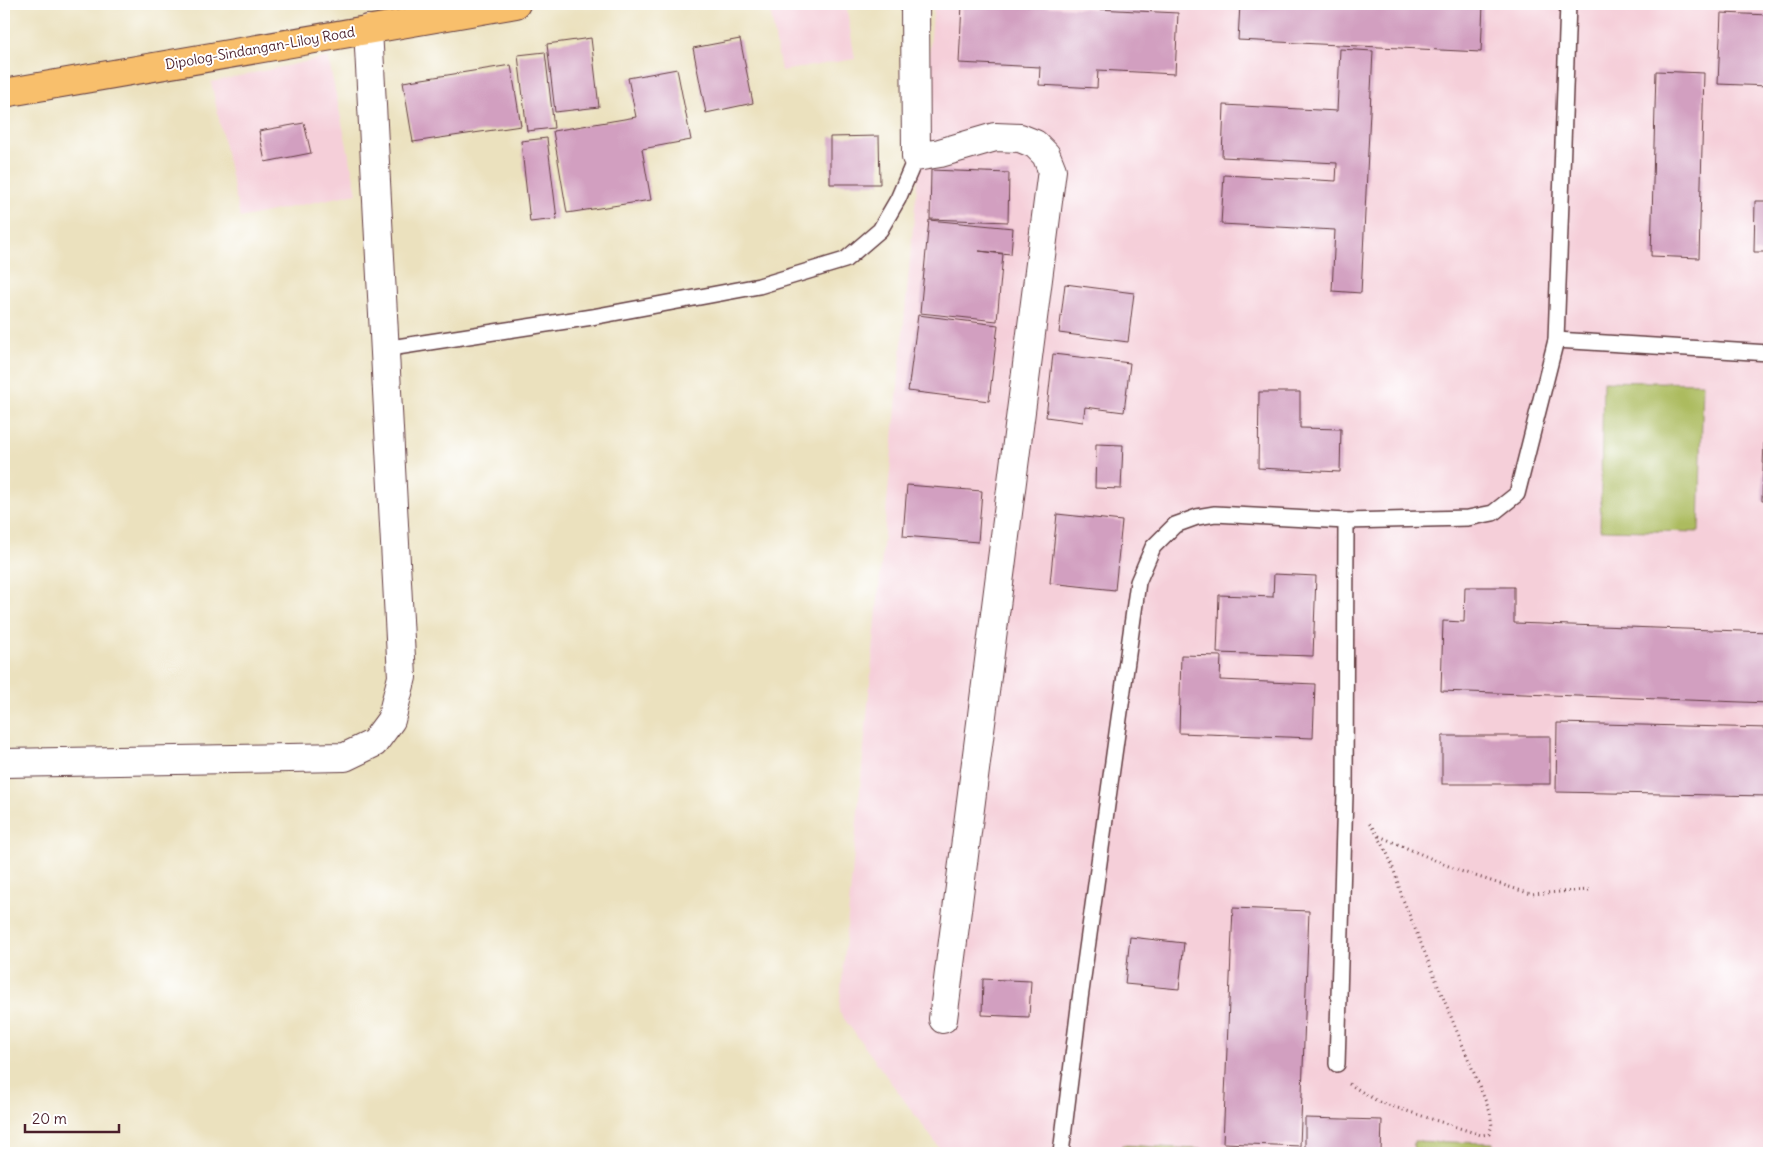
<svg xmlns="http://www.w3.org/2000/svg" width="1773" height="1157" font-family="Delius,sans-serif">
<rect width="100%" height="100%" fill="#fff"/>
<filter id="ink" filterUnits="userSpaceOnUse"><feTurbulence type="fractalNoise" baseFrequency=".02" numOctaves="2"/><feDisplacementMap in="SourceGraphic" scale="10" xChannelSelector="R" yChannelSelector="G"/><feConvolveMatrix kernelMatrix="1 2 1 2 8 2 1 2 1" color-interpolation-filters="sRGB"/></filter>
<filter id="wash" filterUnits="userSpaceOnUse"><feTurbulence type="fractalNoise" baseFrequency=".0096" numOctaves="4" result="noise"/><feDisplacementMap in="SourceGraphic" scale="20" xChannelSelector="R" yChannelSelector="G"/><feGaussianBlur stdDeviation="1.12" result="paint"/><feColorMatrix in="noise" values="0 0 0 0 0 0 0 0 0 0 0 0 0 0 0 0 0 1.4 0 .05"/><feComposite in="paint" operator="in"/></filter>
<g filter="url(#wash)">
<rect width="100%" height="100%" fill="#ebe1be"/>
<g fill="#f5cfd9">
<path d="M769,4H846L855,59L781,71Z"/>
<path d="M934,4H1769V1153H943L839,1012Z"/>
<path d="M328,57L357,193L240,218L211,82Z"/>
</g>
<g fill="#acbb5e" stroke="#7b6d44">
<path d="M1603,381L1703,383L1699,532L1600,530Z"/>
<path d="M1414,1141L1493,1143V1153H1413Z"/>
<path d="M1122,1145L1269,1153H1122Z"/>
</g>
<g id="blocks">
<g fill="#d29fc0">
<path d="M962,4H996L1178,13L1175,74L1098,70L1097,88L1039,85L1040,67L959,63Z"/>
<path d="M1240,4H1483L1481,52L1238,40Z"/>
<path d="M1721,13L1769,15V86L1718,84Z"/>
<path d="M591,38L599,107L555,112L547,44Z"/>
<path d="M740,39L753,103L706,113L693,48Z"/>
<path d="M1340,49L1373,51L1361,293L1332,291L1335,230L1221,224L1224,175L1336,181L1337,163L1222,157L1224,105L1337,111Z"/>
<path d="M545,52L554,128L527,131L518,55Z"/>
<path d="M511,65L521,126L413,142L403,82Z"/>
<path d="M677,69L691,140L642,149L651,200L567,213L553,131L636,117L628,78Z"/>
<path d="M1656,71L1704,73L1699,258L1651,256Z"/>
<path d="M304,123L311,153L265,162L259,131Z"/>
<path d="M879,136L880,184H830V137Z"/>
<path d="M547,138L557,219L530,222L521,141Z"/>
<path d="M931,170L1009,173L1008,222L930,219Z"/>
<path d="M1755,201H1769V252H1754Z"/>
<path d="M929,220L1013,228L1011,254L979,251L1003,254L997,321L920,313Z"/>
<path d="M1065,284L1134,293L1128,342L1059,333Z"/>
<path d="M918,315L998,325L989,401L908,391Z"/>
<path d="M1053,354L1130,363L1124,412L1085,407L1083,422L1046,417Z"/>
<path d="M1259,392H1300V428L1341,429L1340,472L1258,468Z"/>
<path d="M1764,439L1769,440V501H1762Z"/>
<path d="M1096,444L1123,445L1121,489L1095,488Z"/>
<path d="M907,485L982,491L978,542L903,536Z"/>
<path d="M1057,514L1122,521L1115,590L1050,583Z"/>
<path d="M1274,574L1316,576L1313,656L1217,653L1219,595L1273,597Z"/>
<path d="M1465,587H1514V623L1769,632V703L1441,691L1443,621L1464,622Z"/>
<path d="M1181,655L1221,656L1220,680L1315,684L1313,738L1179,733Z"/>
<path d="M1557,723L1769,728V796L1556,792Z"/>
<rect x="1442" y="736" width="108" height="48"/>
<path d="M1233,908L1309,911L1300,1146L1223,1143Z"/>
<path d="M1130,937L1184,943L1179,989L1125,984Z"/>
<path d="M983,979L1031,981L1029,1017L982,1015Z"/>
<path d="M1305,1118L1382,1120L1381,1153H1305Z"/>
</g>
</g>
</g>
<g filter="url(#ink)">
<use href="#blocks" fill-opacity="0" stroke="#623c41" stroke-width="1"/>
<g fill="none" stroke-linecap="round" stroke-linejoin="round">
<defs>
<g id="lane">
<path d="M1556,340L1769,353"/>
<path d="M384,349L592,317L759,286L845,260L880,230L898,199L916,157"/>
<path d="M1337,1064L1345,794L1346,521"/>
<path d="M1061,1153L1080,999L1138,582L1153,547L1175,525L1197,517L1215,514L1346,521L1468,518L1493,513L1517,494L1556,340L1568,4"/>
</g>
<g id="street">
<path d="M915,4L916,157L940,153L995,137L1020,138L1035,144L1046,155L1052,170L943,1019"/>
<path d="M4,763L345,757L374,743L391,720L402,677L368,29"/>
</g>
<path id="highway" d="M4,93L516,4"/>
</defs>
<use href="#lane" stroke="#623c41" stroke-width="18"/>
<use href="#street" stroke="#623c41" stroke-width="30"/>
<use href="#highway" stroke="#623c41" stroke-width="30"/>
<g stroke="#623c41" stroke-width="3" stroke-dasharray="1 4" stroke-linecap="butt">
<path d="M1379,836L1460,871L1531,894L1589,890"/>
<path d="M1349,1084L1379,1102L1481,1135L1489,1134L1492,1126L1490,1112L1402,897C1394,869 1386,844 1368,822"/>
</g>
<use href="#lane" stroke="#fff" stroke-width="15"/>
<use href="#street" stroke="#fff" stroke-width="28"/>
<use href="#highway" stroke="#f8bf6c" stroke-width="28"/>
</g>
</g>
<g text-anchor="middle" dominant-baseline="central" stroke-width="4" stroke-linejoin="round" paint-order="stroke">
<g font-size="14" fill="#4a1f2b" stroke="#fff">
<text transform="translate(260 48) rotate(-10)">Dipolog-Sindangan-Liloy Road</text>
</g>
</g>
<rect width="1773" height="1157" fill="none" stroke="#fff" stroke-width="20"/>
<path d="M25 1124v8h94v-8" fill="none" stroke="#4a1f2b" stroke-width="2.5"/>
<text x="32" y="1124" font-size="15" fill="#4a1f2b" stroke="#ffffff" stroke-width="4" paint-order="stroke">20 m</text>
</svg>
